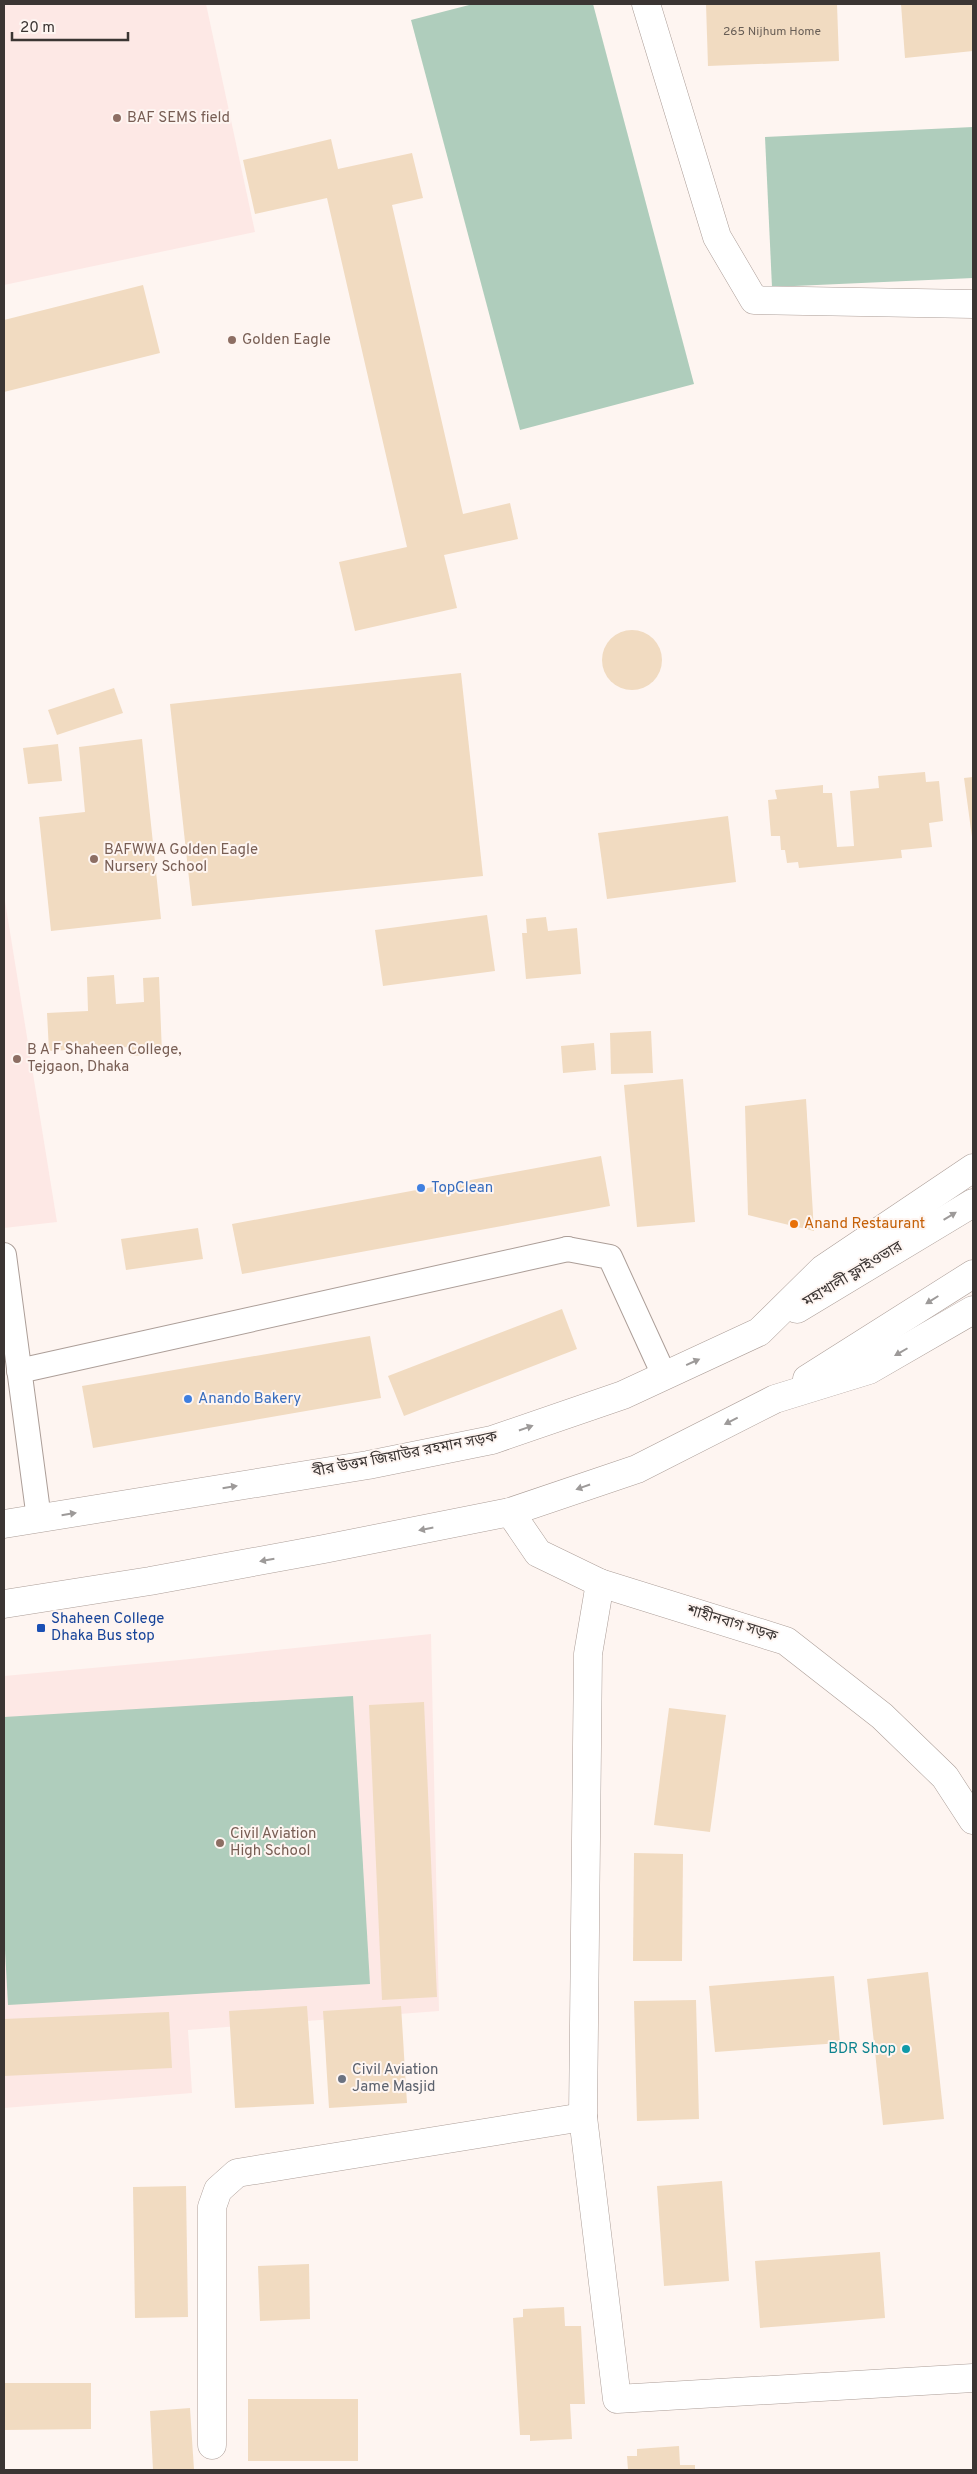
<svg xmlns="http://www.w3.org/2000/svg" width="977" height="2474" font-family="Overpass,'Noto Sans Bengali',sans-serif">
<rect width="100%" height="100%" fill="#fef5f1"/>
<g fill="#fde8e5">
<path d="M4,4H206L255,232L4,285Z"/>
<path d="M4,895L57,1222L4,1228Z"/>
<path d="M431,1634L439,2011L188,2030L192,2093L4,2108V1676L180,1660Z"/>
</g>
<g fill="#afcdbc">
<path d="M473,4H593L694,384L520,430L411,20Z"/>
<path d="M973,127V278L772,287L765,137Z"/>
<path d="M353,1696L370,1984L8,2005L4,1932V1717Z"/>
</g>
<g fill="#f1dbc1">
<path d="M706,4H837L839,61L708,66Z"/>
<path d="M901,4H973V51L905,58Z"/>
<path d="M331,139L338,169L412,153L423,198L392,205L463,514L510,503L518,539L444,555L457,608L355,631L339,562L407,547L327,198L255,214L243,160Z"/>
<path d="M143,285L160,353L4,392V320Z"/>
<circle cx="632" cy="660" r="30"/>
<path d="M461,673L483,876L192,906L170,704Z"/>
<path d="M114,688L123,713L57,735L48,710Z"/>
<path d="M142,739L161,919L51,931L39,817L85,812L79,747Z"/>
<path d="M58,744L62,781L28,784L23,748Z"/>
<path d="M925,772L926,782L939,781L943,821L929,823L932,847L901,850L902,858L799,868L798,862L787,863L785,850H781L780,836H771L768,800L777,799L775,790L823,785V793H832L837,847L854,846L850,791L879,788L878,776Z"/>
<path d="M973,777V837H972L964,778Z"/>
<path d="M728,816L736,882L607,899L598,833Z"/>
<path d="M487,915L495,971L383,986L375,930Z"/>
<path d="M546,917L548,931L577,928L581,974L526,979L522,933H527L526,919Z"/>
<path d="M114,975L116,1004L144,1002L143,978L159,977L162,1054L130,1056V1047L49,1051L47,1013L88,1011L87,977Z"/>
<path d="M651,1031L653,1073L611,1074L610,1033Z"/>
<path d="M594,1043L596,1070L563,1073L561,1046Z"/>
<path d="M683,1079L695,1222L637,1227L624,1085Z"/>
<path d="M806,1099L814,1231L748,1215L745,1106Z"/>
<path d="M601,1156L610,1206L242,1274L232,1224Z"/>
<path d="M198,1228L203,1259L126,1270L121,1239Z"/>
<path d="M562,1309L577,1349L404,1416L388,1376Z"/>
<path d="M370,1336L381,1398L93,1448L82,1386Z"/>
<path d="M424,1702L437,1997L382,2000L369,1705Z"/>
<path d="M669,1708L726,1715L710,1832L654,1825Z"/>
<path d="M634,1853L683,1854L682,1961H633Z"/>
<path d="M928,1972L944,2119L883,2125L867,1979Z"/>
<path d="M834,1976L840,2043L715,2052L709,1986Z"/>
<path d="M696,2000L699,2119L637,2121L634,2001Z"/>
<path d="M307,2006L314,2104L235,2108L229,2011Z"/>
<path d="M401,2006L407,2103L329,2108L323,2011Z"/>
<path d="M169,2012L172,2068L4,2076V2019Z"/>
<path d="M722,2181L729,2281L664,2286L657,2186Z"/>
<path d="M186,2186L188,2317L135,2318L133,2187Z"/>
<path d="M880,2252L885,2318L760,2328L755,2261Z"/>
<path d="M309,2264L310,2319L260,2321L258,2266Z"/>
<path d="M564,2307L565,2326H581L585,2404H570L572,2439L530,2441V2435H520L513,2318L523,2317V2309Z"/>
<path d="M4,2383H91V2429L4,2430Z"/>
<rect x="248" y="2399" width="110" height="62"/>
<path d="M190,2408L194,2470H153L150,2411Z"/>
<path d="M679,2446L680,2465H695V2470H628L627,2456H637V2449Z"/>
</g>
<g fill="none" stroke-linecap="round" stroke-linejoin="round">
<defs>
<g id="lane">
<path d="M567,1249L610,1257L664,1375"/>
<path d="M4,1255L39,1519"/>
<path d="M19,1371L568,1249"/>
</g>
<g id="street">
<path d="M646,4L717,237L754,300L973,304"/>
<path d="M510,1512L538,1553L600,1583L786,1641L882,1716L945,1777L973,1820"/>
<path d="M600,1583L588,1654L583,2117L617,2399L973,2378"/>
<path d="M212,2445V2207L218,2190L237,2173L583,2117"/>
</g>
<g id="highway">
<path d="M797,1309L973,1203"/>
<path d="M807,1379L973,1274"/>
<path d="M4,1524L368,1465L492,1440L623,1395L759,1332L823,1269L973,1168"/>
<path d="M4,1604L150,1581L324,1549L510,1512L637,1469L775,1399L869,1370L973,1310"/>
</g>
</defs>
<use href="#lane" stroke="#ac9e98" stroke-width="26"/>
<use href="#street" stroke="#ac9e98" stroke-width="29"/>
<use href="#highway" stroke="#ac9e98" stroke-width="29"/>
<use href="#lane" stroke="#fff" stroke-width="24"/>
<use href="#street" stroke="#fff" stroke-width="28"/>
<use href="#highway" stroke="#fff" stroke-width="28"/>
</g>
<defs><path id="oneway-solid" d="M-6-.8H1V-3.2L6.5 0L1 3.2V.8H-6Z" transform="scale(1.25)"/></defs>
<g fill="#9d9a99">
<use href="#oneway-solid" transform="translate(950 1216) rotate(-31)"/>
<use href="#oneway-solid" transform="translate(932 1300) rotate(148)"/>
<use href="#oneway-solid" transform="translate(901 1352) rotate(150)"/>
<use href="#oneway-solid" transform="translate(693 1362) rotate(-24)"/>
<use href="#oneway-solid" transform="translate(731 1421) rotate(153)"/>
<use href="#oneway-solid" transform="translate(526 1428) rotate(-19)"/>
<use href="#oneway-solid" transform="translate(230 1487) rotate(-9)"/>
<use href="#oneway-solid" transform="translate(583 1487) rotate(161)"/>
<use href="#oneway-solid" transform="translate(69 1514) rotate(-9)"/>
<use href="#oneway-solid" transform="translate(426 1529) rotate(169)"/>
<use href="#oneway-solid" transform="translate(267 1560) rotate(170)"/>
</g>
<g fill="#8d6e63" stroke="#fef5f1" stroke-width="2">
<circle cx="117" cy="118" r="5"/>
<circle cx="232" cy="340" r="5"/>
<circle cx="94" cy="859" r="5"/>
<circle cx="17" cy="1059" r="5"/>
<circle cx="220" cy="1843" r="5"/>
</g>
<g fill="#3f7fe0" stroke="#fef5f1" stroke-width="2">
<circle cx="421" cy="1188" r="5"/>
<circle cx="188" cy="1399" r="5"/>
</g>
<circle fill="#e8710a" stroke="#fef5f1" stroke-width="2" cx="794" cy="1224" r="5"/>
<rect fill="#1a4fb4" stroke="#fef5f1" stroke-width="2" x="36" y="1623" width="10" height="10" rx="2.5"/>
<circle fill="#0f9aa8" stroke="#fef5f1" stroke-width="2" cx="906" cy="2049" r="5"/>
<circle fill="#6b7280" stroke="#fef5f1" stroke-width="2" cx="342" cy="2079" r="5"/>
<g text-anchor="middle" dominant-baseline="central" stroke-width="4" stroke-linejoin="round" paint-order="stroke">
<g font-size="12" fill="#685e56">
<text x="772" y="32">265 Nijhum Home</text>
</g>
<g font-size="15" fill="#785e54" stroke="#fef5f1" text-anchor="start">
<text x="127" y="118">BAF SEMS field</text>
<text x="242" y="340">Golden Eagle</text>
<text x="104" y="850">BAFWWA Golden Eagle<tspan x="104" dy="17">Nursery School</tspan></text>
<text x="27" y="1050">B A F Shaheen College,<tspan x="27" dy="17">Tejgaon, Dhaka</tspan></text>
<text x="230" y="1834">Civil Aviation<tspan x="230" dy="17">High School</tspan></text>
</g>
<g font-size="15" fill="#366cbe" stroke="#fef5f1" text-anchor="start">
<text x="431" y="1188">TopClean</text>
<text x="198" y="1399">Anando Bakery</text>
</g>
<g font-size="15" fill="#c56008" stroke="#fef5f1" text-anchor="start">
<text x="804" y="1224">Anand Restaurant</text>
</g>
<g font-size="15" fill="#3b3533" stroke="#fef5f1">
<text transform="translate(853 1275) rotate(-31)">মহাখালী ফ্লাইওভার</text>
<text transform="translate(405 1455) rotate(-11)">বীর উত্তম জিয়াউর রহমান সড়ক</text>
<text transform="translate(732 1624) rotate(17)">শাহীনবাগ সড়ক</text>
</g>
<g font-size="15" fill="#164399" stroke="#fef5f1" text-anchor="start">
<text x="51" y="1619">Shaheen College<tspan x="51" dy="17">Dhaka Bus stop</tspan></text>
</g>
<g font-size="15" fill="#0d838f" stroke="#fef5f1" text-anchor="end">
<text x="896" y="2049">BDR Shop</text>
</g>
<g font-size="15" fill="#5b616d" stroke="#fef5f1" text-anchor="start">
<text x="352" y="2070">Civil Aviation<tspan x="352" dy="17">Jame Masjid</tspan></text>
</g>
</g>
<rect width="977" height="2474" fill="none" stroke="#3b3533" stroke-width="10"/>
<path d="M12 32v8h116v-8" fill="none" stroke="#3b3533" stroke-width="2.5"/>
<text x="20" y="32" font-size="15" fill="#3b3533" stroke="#fef5f1" stroke-width="4" paint-order="stroke">20 m</text>
</svg>
